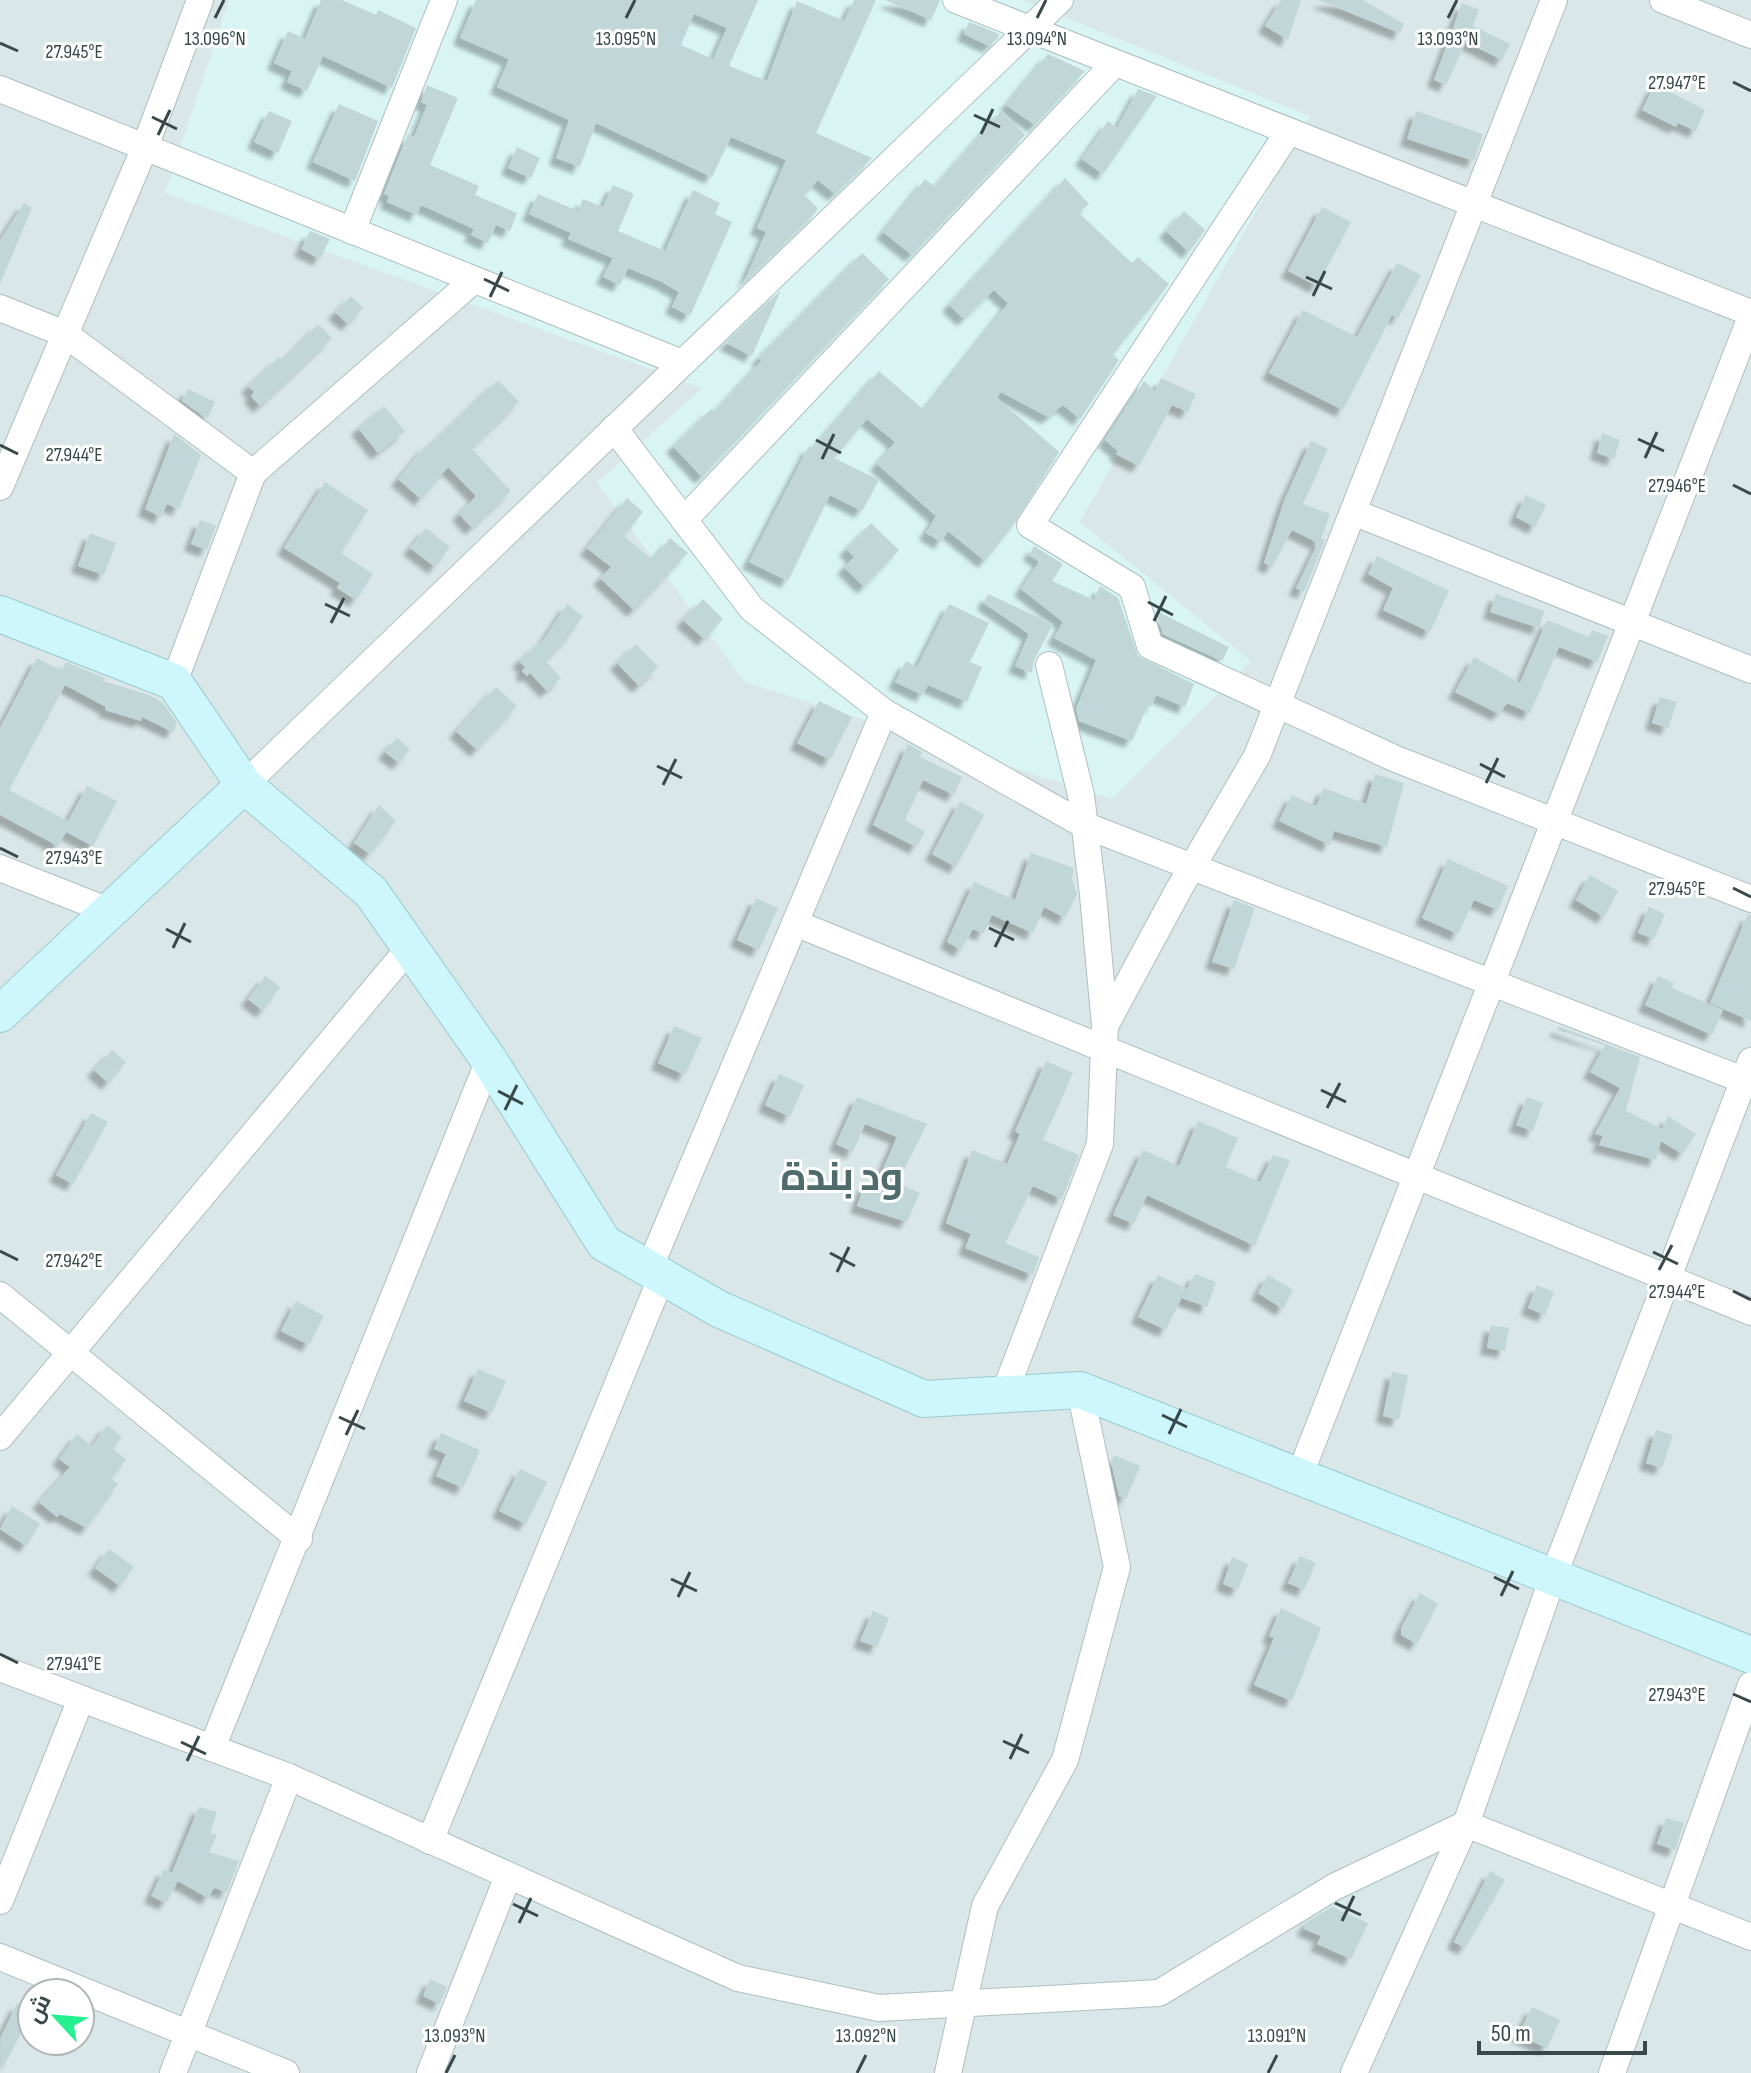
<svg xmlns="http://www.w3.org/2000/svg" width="1751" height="2073" font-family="'Sofia Sans Condensed',Cairo,sans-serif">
<defs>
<filter id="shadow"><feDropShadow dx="-7" dy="7" stdDeviation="2" flood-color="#0004"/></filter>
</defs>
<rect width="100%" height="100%" fill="#ebf4f5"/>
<path fill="#d9e7e8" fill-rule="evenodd" d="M0,0H1751V2073H0ZM32,1993H80V2041H32Z"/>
<path fill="#d8f5f4" d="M229,0H1022L1310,116L1080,522L1251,661L1112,799L745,682L597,483L702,388L165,193Z"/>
<g fill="#c1d6d6" fill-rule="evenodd" filter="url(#shadow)">
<path d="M321,0H342L376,15L378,10L416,28L392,88L323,56L307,91L287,82L292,71L274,63L288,31L305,39Z"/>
<path d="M476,0H758L729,66L767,81L797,1L844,21L854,0H876L816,133L872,158L835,194L818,180L804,195L818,208L815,213L744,282L766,232L757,228L786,160L731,137L712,177L596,123L580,167L556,158L569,120L497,87L509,59L460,38ZM694,14L727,28L713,59L681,45Z"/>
<path d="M885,0H940L931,20Z"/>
<path d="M1281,0H1301L1288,40L1265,26Z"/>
<path d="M1318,0H1363L1404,24L1400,33Z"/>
<path d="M1462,3L1479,10L1473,26L1510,44L1502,60L1466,42L1446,85L1434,80Z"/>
<path d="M969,22L999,34L998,38L989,46L964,34Z"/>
<path d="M1048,54L1085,71L1035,125L1006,105Z"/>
<path d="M1655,84L1705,110L1696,131L1678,123L1676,127L1642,110Z"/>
<path d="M427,85L458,98L430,165L479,186L475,195L517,213L510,231L496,225L488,243L471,235L474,229L421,205L417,215L387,202L389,196L384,194L408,134L414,137L427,105L421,102Z"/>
<path d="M1138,89L1157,96L1103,174L1082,159L1108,121L1117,128Z"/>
<path d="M339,104L378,121L355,181L313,162Z"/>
<path d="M1002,110L1025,135L912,255L883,232L925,179L935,187Z"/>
<path d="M269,111L292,121L278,153L254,142Z"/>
<path d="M1416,111L1483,134L1474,161L1407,139Z"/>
<path d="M517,147L540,158L531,178L508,168Z"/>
<path d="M1065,178L1089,204L1079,213L1132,263L1138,257L1169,284L1113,354L1119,360L1080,419L1063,405L1048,417L1001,392L997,398L1059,452L1014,524L985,561L948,531L941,542L926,533L936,516L877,464L895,442L867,419L834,458L879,480L862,511L830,495L788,581L749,562L809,446L813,448L879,371L924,410L1008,303L994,290L964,319L949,305Z"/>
<path d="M613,185L634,194L618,231L665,251L693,190L720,203L715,214L732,222L690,316L672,307L679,292L662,282L628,268L620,285L603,277L613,258L568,239L571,233L529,214L538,194L578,211L583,199L603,207Z"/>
<path d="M24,203L32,208L0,284V240Z"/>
<path d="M1322,207L1351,222L1317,286L1288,271Z"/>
<path d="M1184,211L1205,230L1189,252L1166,231Z"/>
<path d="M310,231L330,239L320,259L301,249Z"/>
<path d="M862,253L889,279L702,477L673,446L711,409L714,412L762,360L758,358Z"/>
<path d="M1397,263L1421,275L1398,318L1392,315L1343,410L1269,373L1303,310L1357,337Z"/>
<path d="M781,290L752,356L726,343Z"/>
<path d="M351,296L363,308L348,324L335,312Z"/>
<path d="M318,324L332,338L260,406L251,396L254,392L248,386L279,357L283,361Z"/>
<path d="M1161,378L1196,394L1188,412L1172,405L1139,466L1116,454L1118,451L1105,440L1144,381L1155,391Z"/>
<path d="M498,380L519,402L471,448L511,491L472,528L459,514L476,496L448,467L421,499L398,479L425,446L427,448Z"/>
<path d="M188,389L215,402L207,419L182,401Z"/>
<path d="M384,406L405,431L378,453L358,428Z"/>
<path d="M1602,433L1620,440L1614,459L1597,453Z"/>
<path d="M174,434L201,455L179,509L167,504L161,517L145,509Z"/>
<path d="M1311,441L1328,449L1303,504L1330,514L1321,539L1325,540L1304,592L1296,588L1318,543L1292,530L1272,567L1264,563L1284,501Z"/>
<path d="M325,482L368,510L341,553L373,574L356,600L337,588L340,583L284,548Z"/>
<path d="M1526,495L1546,505L1535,527L1516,517Z"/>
<path d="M627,498L643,512L624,536L653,560L670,538L688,553L634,610L600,578L611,567L587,548Z"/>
<path d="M200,520L216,526L207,550L191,544Z"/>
<path d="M871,523L899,550L864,587L844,567L854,557L846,549Z"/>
<path d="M426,528L450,547L435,567L410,548Z"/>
<path d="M90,533L116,543L104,575L78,566Z"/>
<path d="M1034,546L1063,564L1052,581L1094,600L1100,586L1118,598L1138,656L1194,684L1185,707L1156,695L1151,707L1148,705L1132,741L1079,721L1076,709L1096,660L1054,638L1063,622L1021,589L1040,560L1030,554Z"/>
<path d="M1377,556L1449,591L1430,632L1383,610L1393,588L1368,574Z"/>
<path d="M988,594L1053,624L1034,660L1032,673L1015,666L1029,634L984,603Z"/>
<path d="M1496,594L1544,611L1539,628L1490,612Z"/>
<path d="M703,599L723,619L704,639L683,620Z"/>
<path d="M567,604L583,616L568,638L545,660L561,678L547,691L530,673L527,676L522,671L525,667L519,660L544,639Z"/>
<path d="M949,604L989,623L970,662L982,667L967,702L928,685L923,695L895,682L906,661L917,667Z"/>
<path d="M1156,611L1229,647L1222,661L1163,634Z"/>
<path d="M1547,620L1589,637L1592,630L1608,636L1597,662L1559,647L1530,713L1507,703L1499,714L1455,692L1474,657L1520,683Z"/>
<path d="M636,644L658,667L639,686L617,663Z"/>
<path d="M37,658L62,671L66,662L105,678L103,681L149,695L163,703L177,723L173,732L142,717L141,721L105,710L106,707L65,685L9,790L68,821L87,786L117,801L93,846L66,832L58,846L0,815V728Z"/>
<path d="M496,687L517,706L477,750L456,731Z"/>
<path d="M1660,697L1677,702L1668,728L1652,723Z"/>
<path d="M819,701L852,717L830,760L797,743Z"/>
<path d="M397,738L410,749L399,763L385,752Z"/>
<path d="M908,744L922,752L920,757L962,777L954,795L923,780L905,820L925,832L916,847L873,825Z"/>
<path d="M1375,774L1404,783L1387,847L1334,831L1330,845L1279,821L1292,795L1316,806L1324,788L1366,804Z"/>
<path d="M960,801L984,815L956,867L932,854Z"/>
<path d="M379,805L396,821L370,854L354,843Z"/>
<path d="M1031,853L1074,868L1072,878L1077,894L1065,918L1044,907L1033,933L992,915L983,934L973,929L961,950L947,942L974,882L1015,900Z"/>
<path d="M1448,859L1508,886L1498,910L1474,900L1458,934L1422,918Z"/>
<path d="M1590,875L1618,891L1604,917L1576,900Z"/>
<path d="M756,898L778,908L759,950L737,940Z"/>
<path d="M1234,900L1255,908L1234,969L1212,962Z"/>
<path d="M1649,907L1665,914L1654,939L1638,933Z"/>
<path d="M1748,914L1751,915V1021L1710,1003Z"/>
<path d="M265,976L280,987L263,1011L248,999Z"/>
<path d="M1658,976L1674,983L1672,988L1723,1010L1712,1035L1645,1005Z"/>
<path d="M674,1026L702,1038L685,1075L658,1063Z"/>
<path d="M1558,1026L1640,1057L1626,1111L1662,1129L1668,1116L1696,1134L1682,1154L1661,1141L1656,1160L1599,1145L1603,1136L1595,1134L1620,1088L1590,1072L1605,1045L1557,1030Z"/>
<path d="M112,1050L126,1062L108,1083L94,1070Z"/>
<path d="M1046,1061L1073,1073L1043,1140L1079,1155L1062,1199L1033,1186L1005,1243L1039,1257L1033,1275L965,1248L971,1234L946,1223L972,1150L1007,1164L1020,1134L1015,1131Z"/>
<path d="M779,1074L804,1085L790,1117L765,1105Z"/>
<path d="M857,1097L927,1124L897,1183L920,1193L907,1222L857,1206L865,1183L875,1187L897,1137L865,1124L853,1152L836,1144Z"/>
<path d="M1527,1097L1543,1103L1533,1131L1516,1125Z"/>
<path d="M91,1113L108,1122L73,1184L56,1175Z"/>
<path d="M1198,1121L1238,1138L1226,1167L1260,1182L1273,1155L1290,1160L1255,1246L1147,1195L1134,1224L1113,1215L1143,1150L1179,1166Z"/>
<path d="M1195,1274L1216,1282L1207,1307L1182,1298Z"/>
<path d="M1158,1275L1186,1288L1166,1330L1138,1317Z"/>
<path d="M1268,1275L1293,1290L1283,1309L1258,1293Z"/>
<path d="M1537,1285L1554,1292L1545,1315L1528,1308Z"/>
<path d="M296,1301L324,1316L309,1345L281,1331Z"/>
<path d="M1491,1325L1509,1328L1505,1351L1487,1348Z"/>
<path d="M478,1369L506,1381L492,1413L464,1401Z"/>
<path d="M1392,1372L1408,1375L1399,1420L1383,1416Z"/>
<path d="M107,1425L122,1437L113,1449L126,1459L112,1479L118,1484L87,1528L60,1514L57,1517L39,1502L70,1467L59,1459L77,1434L92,1446Z"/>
<path d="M1656,1430L1673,1435L1662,1468L1646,1463Z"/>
<path d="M441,1433L480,1450L463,1488L436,1476L446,1454L434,1449Z"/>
<path d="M1114,1455L1140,1466L1126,1499L1119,1496L1111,1462Z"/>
<path d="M520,1469L547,1482L526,1524L499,1511Z"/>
<path d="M12,1506L40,1524L26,1546L0,1529Z"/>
<path d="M109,1549L134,1567L120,1586L95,1568Z"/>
<path d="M1300,1556L1316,1563L1304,1590L1288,1583Z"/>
<path d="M1232,1557L1248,1564L1238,1590L1223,1584Z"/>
<path d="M1420,1593L1438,1604L1417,1644L1401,1635V1628Z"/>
<path d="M1281,1608L1321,1628L1292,1701L1254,1685L1274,1638L1269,1636Z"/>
<path d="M873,1611L889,1618L877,1647L860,1641Z"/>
<path d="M199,1807L217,1812L210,1833L217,1835L209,1852L239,1861L227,1892L214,1888L208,1898L178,1881L166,1903L151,1896L164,1869L172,1873Z"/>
<path d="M1666,1818L1684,1823L1675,1850L1657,1844Z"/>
<path d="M1490,1871L1505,1880L1465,1948L1454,1942Z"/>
<path d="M1332,1907L1368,1923L1351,1959L1317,1944L1321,1936L1304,1929L1307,1922Z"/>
<path d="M430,1979L447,1987L440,2004L423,1996Z"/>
<path d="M17,2003L32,2013L1,2071L0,2039Z"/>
<path d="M1532,2007L1560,2020L1547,2048L1518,2035Z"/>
</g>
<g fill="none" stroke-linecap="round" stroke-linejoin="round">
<defs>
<g id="street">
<path d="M956,0L1751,313"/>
<path d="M1663,0L1751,35"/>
<path d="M0,89L682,363"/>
<path d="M1289,131L1030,525L1132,587L1150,646L1396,759L1751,899"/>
<path d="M352,231L444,0"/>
<path d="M0,308L65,334L253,473"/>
<path d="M614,428L752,609L884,712L1084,825L1751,1083"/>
<path d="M0,487L145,147L200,0"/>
<path d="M1353,512L1751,670"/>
<path d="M684,520L1115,63"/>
<path d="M174,682L253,473L474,280"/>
<path d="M244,785L1060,0"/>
<path d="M0,868L109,911"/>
<path d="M795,923L1751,1312"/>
<path d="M1105,1026L1179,889L1257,756L1554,0"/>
<path d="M649,1269L884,712"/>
<path d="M0,1295L299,1539"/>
<path d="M1004,1394L1100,1144L1105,1026L1093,895L1081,795L1049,665"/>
<path d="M0,1437L410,947"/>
<path d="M1299,1477L1751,317"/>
<path d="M0,1668L289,1777L738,1978L879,2008L1159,1993L1334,1887L1466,1824L1751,1937"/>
<path d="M212,1748L489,1060"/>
<path d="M430,1841L662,1276"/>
<path d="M0,1901L81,1699"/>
<path d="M0,1957L286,2073"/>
<path d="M173,2073L289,1777"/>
<path d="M430,2073L508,1876"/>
<path d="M948,2073L985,1906L1065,1760L1117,1567L1080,1390"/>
<path d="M1354,2073L1466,1824L1553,1577L1751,1061"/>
<path d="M1612,2073L1751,1685"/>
</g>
<g id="secondary">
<path d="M0,614L174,682L244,785"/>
<path d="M0,1014L244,785L371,892L489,1060L604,1243L719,1309L924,1399L1080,1390L1751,1655"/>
</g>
</defs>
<use href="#street" stroke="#aebfc0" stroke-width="28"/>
<use href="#secondary" stroke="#9acacf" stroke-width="38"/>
<use href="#street" stroke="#fff" stroke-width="26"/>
<use href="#secondary" stroke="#cdf6fd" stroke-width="36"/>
</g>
<path fill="none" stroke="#394949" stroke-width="3" d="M215,18L224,0M626,18L635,0M1037,18L1046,0M1448,18L1457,0M0,43L18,51M1733,82L1751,91M974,115L1000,127M152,117L177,129M981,134L993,109M158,135L170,110M1306,277L1332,289M484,279L509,291M1313,296L1325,271M490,297L502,272M1638,439L1664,451M816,440L841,453M0,445L18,454M1645,458L1657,432M822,459L834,434M1733,485L1751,494M1148,602L1173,615M325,604L350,616M1154,621L1166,596M331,623L344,598M1480,764L1505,777M657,766L682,778M1486,783L1498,758M663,785L676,759M0,848L18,857M1733,888L1751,897M989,928L1014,940M166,929L191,942M995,947L1008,921M173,948L185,923M1321,1090L1346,1102M498,1091L523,1104M1327,1108L1340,1083M505,1110L517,1085M0,1251L18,1260M1653,1252L1678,1264M830,1253L855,1266M1659,1270L1672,1245M837,1272L849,1247M1733,1291L1751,1300M1162,1415L1187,1427M339,1417L365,1429M1169,1434L1181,1409M346,1435L358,1410M1494,1577L1519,1589M671,1579L697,1591M1501,1596L1513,1571M678,1597L690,1572M0,1654L18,1663M1733,1694L1751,1702M1003,1741L1029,1753M181,1742L206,1754M1010,1759L1022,1734M187,1761L199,1736M1335,1903L1361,1915M513,1904L538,1916M1342,1921L1354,1896M519,1923L531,1898M446,2073L455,2055M857,2073L866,2055M1268,2073L1277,2055"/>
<g text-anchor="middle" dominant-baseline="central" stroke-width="6" stroke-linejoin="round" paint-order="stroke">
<g font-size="40" font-weight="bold" fill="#506b6b" stroke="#fff">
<text x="842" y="1178">ود بندة</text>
</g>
</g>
<g font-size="20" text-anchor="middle" fill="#394949" stroke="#fff" stroke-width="6" stroke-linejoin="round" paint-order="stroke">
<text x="215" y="45">13.096°N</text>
<text x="626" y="45">13.095°N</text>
<text x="1037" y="45">13.094°N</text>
<text x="1448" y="45">13.093°N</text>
<text x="74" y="58">27.945°E</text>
<text x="1677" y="89">27.947°E</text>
<text x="74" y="461">27.944°E</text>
<text x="1677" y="492">27.946°E</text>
<text x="74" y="864">27.943°E</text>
<text x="1677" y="895">27.945°E</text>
<text x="74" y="1267">27.942°E</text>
<text x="1677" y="1298">27.944°E</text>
<text x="74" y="1670">27.941°E</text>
<text x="1677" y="1701">27.943°E</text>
<text x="455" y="2042">13.093°N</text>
<text x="866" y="2042">13.092°N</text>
<text x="1277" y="2042">13.091°N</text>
</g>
<g transform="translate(56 2017) rotate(296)"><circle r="38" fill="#ffffff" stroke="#b0b6b6" stroke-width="2"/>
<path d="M0-6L14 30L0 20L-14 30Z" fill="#25f191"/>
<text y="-12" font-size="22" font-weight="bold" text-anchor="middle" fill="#394949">ش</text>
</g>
<path d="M1479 2041v12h166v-12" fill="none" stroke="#394949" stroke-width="4"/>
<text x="1491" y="2041" font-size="24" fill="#394949" stroke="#ffffff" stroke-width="6" paint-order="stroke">50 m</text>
</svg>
